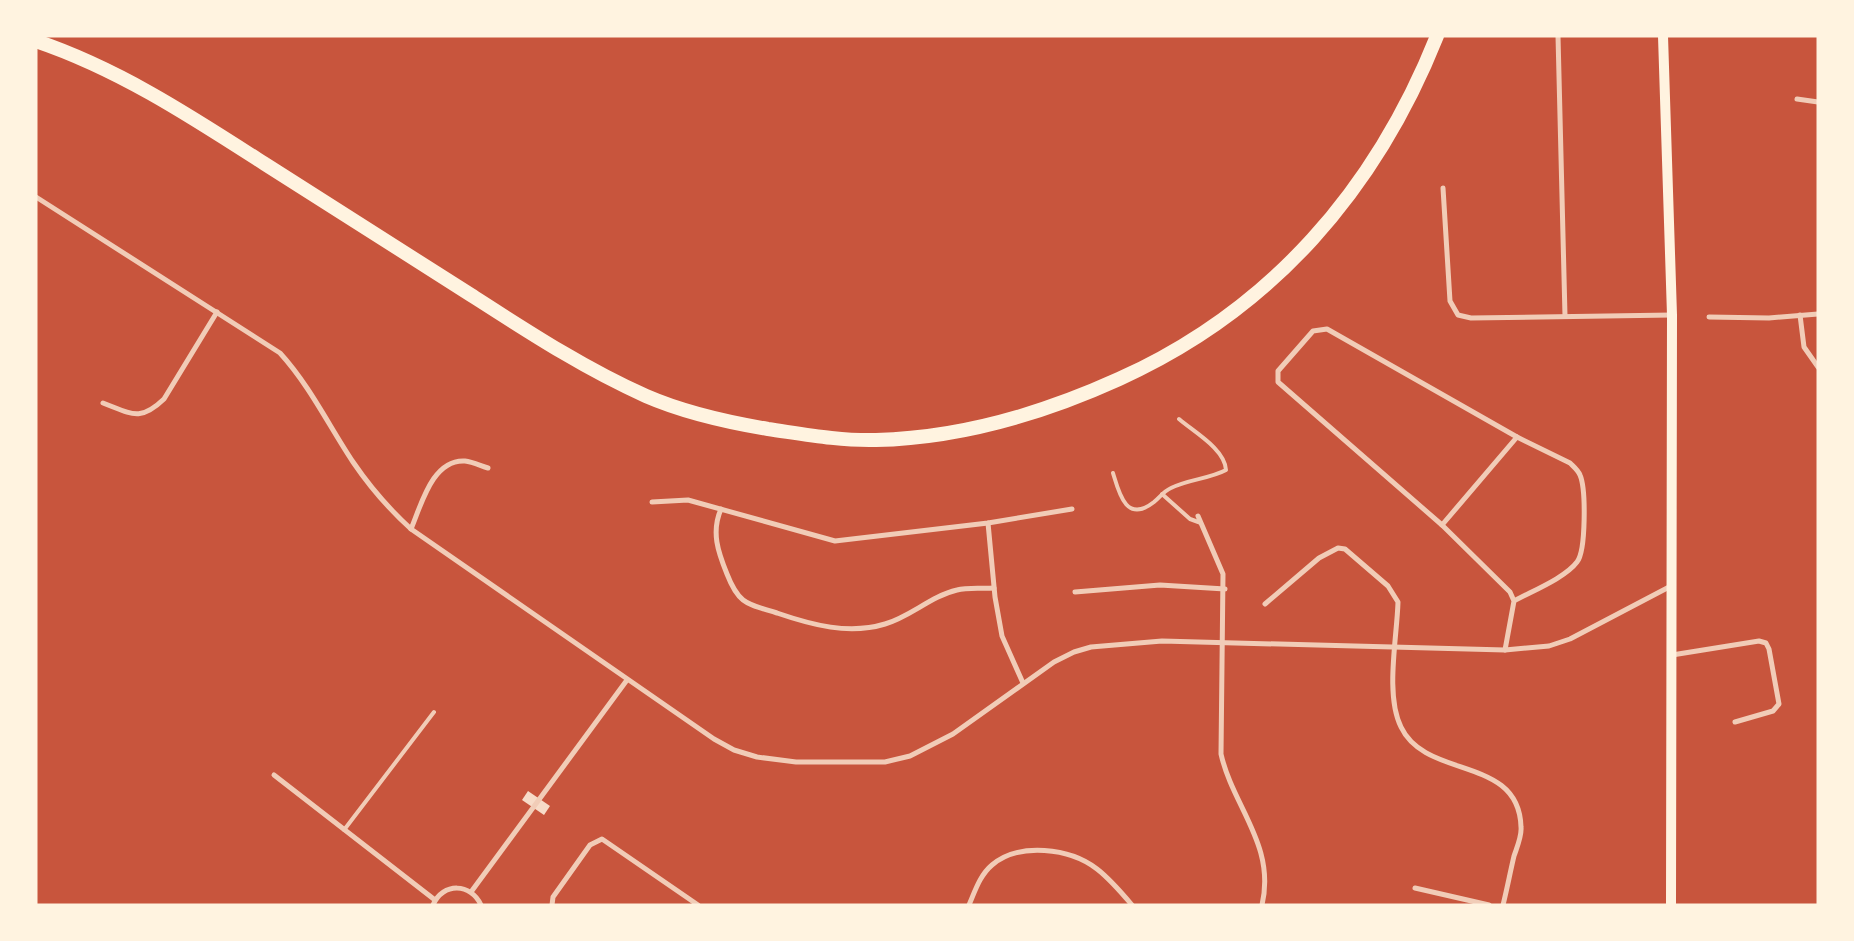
<svg xmlns="http://www.w3.org/2000/svg" width="1854" height="941" font-family="'Noto Serif',serif">
<rect width="100%" height="100%" fill="#c8553d"/>
<path fill="#f7dbc8" d="M528,791L550,806L544,815L522,800Z"/>
<g fill="none" stroke-linecap="round" stroke-linejoin="round">
<g stroke="#f1ccb7" stroke-width="4">
<path d="M1113,473C1119,493 1126,524 1154,502C1160,497 1164,491 1171,488C1189,479 1209,479 1226,470C1225,449 1194,432 1179,419"/>
<path d="M1162,494L1190,519L1201,523"/>
<path d="M344,830L434,712"/>
</g>
<g stroke="#f1ccb7" stroke-width="5">
<path d="M1558,36L1565,316"/>
<path d="M1797,99L1818,102"/>
<path d="M1443,188L1450,301L1458,315L1471,318L1672,315"/>
<path d="M36,197L280,353C310,386 329,426 353,462C370,487 389,509 411,529L714,739L734,750L757,757L796,762H885L910,756L953,734L1054,662L1074,652L1091,647L1162,641L1505,650L1549,646L1570,639L1671,586"/>
<path d="M1800,315L1804,347L1818,367"/>
<path d="M1709,317L1769,318L1818,314"/>
<path d="M103,403C132,414 140,422 164,399L217,312"/>
<path d="M652,502L688,500L835,541L988,523L1072,509"/>
<path d="M721,509C711,532 718,552 727,574C739,605 748,604 777,613C812,625 849,635 885,624C910,617 931,596 957,590C968,587 982,589 994,588"/>
<path d="M1198,516L1223,574L1221,754C1233,807 1276,845 1262,905"/>
<path d="M988,523L995,597L1002,636L1023,683"/>
<path d="M1442,525L1517,437"/>
<path d="M411,529C421,506 432,459 465,461C473,462 481,466 488,468"/>
<path d="M1075,592L1160,585L1225,589"/>
<path d="M1265,604L1319,558L1338,548L1345,549L1388,586L1398,602C1397,638 1385,695 1401,727C1426,780 1519,755 1521,827C1522,836 1517,847 1514,856C1510,873 1507,889 1503,905"/>
<path d="M1505,650L1514,601L1510,592L1442,525L1278,382V371L1313,331L1327,329L1517,437L1570,463C1574,467 1578,470 1580,475C1586,489 1586,551 1577,562C1565,578 1532,591 1514,601"/>
<path d="M1672,655L1759,641L1766,643L1769,649L1779,704L1773,711L1735,722"/>
<path d="M274,775L435,900"/>
<path d="M1415,888L1489,905"/>
<path d="M471,892L627,680"/>
<path d="M433,905C443,882 471,883 481,905"/>
<path d="M552,905L553,897L590,845L602,839L698,905"/>
<path d="M969,905C975,891 980,875 992,865C1019,842 1070,848 1097,869C1110,879 1121,892 1132,905"/>
</g>
<path stroke="#fff3e0" stroke-width="10" d="M1663,36L1672,315L1671,905"/>
<path stroke="#fff3e0" stroke-width="14" d="M36,41C119,69 192,117 265,164C334,208 403,252 471,295C527,331 585,369 646,396C685,413 726,422 768,429C803,434 840,441 876,440C960,438 1044,413 1119,379C1272,310 1376,189 1437,36"/>
</g>
<rect width="1854" height="941" fill="none" stroke="#fff3e0" stroke-width="75"/>
</svg>
